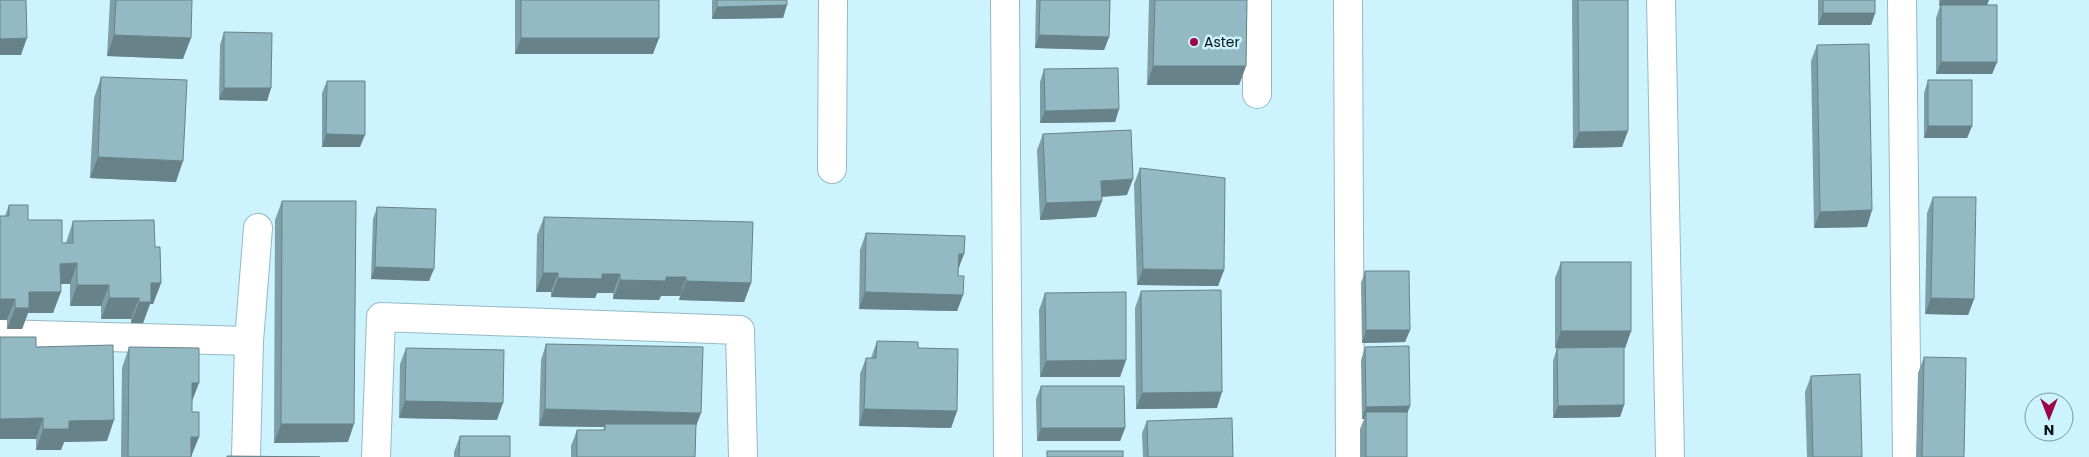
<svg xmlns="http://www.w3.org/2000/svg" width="2089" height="457" font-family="Poppins,sans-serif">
<rect width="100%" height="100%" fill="#ccf3fe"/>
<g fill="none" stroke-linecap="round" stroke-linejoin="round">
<defs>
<g id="minor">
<path d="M1005,0L1008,457"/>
<path d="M1348,0L1350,457"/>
<path d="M1661,0L1670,457"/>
<path d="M1902,0L1907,457"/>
<path d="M1257,94V0"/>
<path d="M832,169L833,0"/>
<path d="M0,334L249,341"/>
<path d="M246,457L249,341L258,228"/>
<path d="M376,457L381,317L740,330L743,457"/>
</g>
</defs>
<use href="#minor" stroke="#94bac3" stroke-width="30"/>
<use href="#minor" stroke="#fff" stroke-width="28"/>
</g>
<g fill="#7e9fa8">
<path d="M110,0H192L183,59L107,56Z"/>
<path d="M515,0H659L653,54H515Z"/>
<path d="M712,0H787L783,18L712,19Z"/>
<path d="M1036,0H1110L1109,37L1104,50L1035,48Z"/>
<path d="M1149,0H1247L1246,66L1239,85H1147Z"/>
<path d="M1572,0H1628L1622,147L1573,148Z"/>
<path d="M1818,0H1875V13L1871,25H1818Z"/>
<path d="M1939,0H1989L1987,5L1997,62L1992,74H1936V18L1940,6H1939Z"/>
<path d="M224,32L271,88L267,101L219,100L220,45Z"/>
<path d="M1817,45L1867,227L1814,228L1811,61Z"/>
<path d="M1044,69L1119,109L1115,122L1040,123V82Z"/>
<path d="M101,77L176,182L90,178L94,98Z"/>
<path d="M1928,80L1972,126L1967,138H1924V93Z"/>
<path d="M327,81L360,147H322V93Z"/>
<path d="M1043,134L1127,195L1102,197L1096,217L1040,220L1037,150Z"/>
<path d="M1140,168L1224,270L1218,286L1137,285L1134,184Z"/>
<path d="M1933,197L1974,299L1968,315L1925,314L1927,213Z"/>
<path d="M282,201L348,442L274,443L275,220Z"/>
<path d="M9,205L28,220L62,243H66L73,221L155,247L161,283L153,304H150L143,323H131V319H101V306H70V284H61L53,313H28L22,329H7V320H0L5,216Z"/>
<path d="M377,207L429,281L371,279L373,219Z"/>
<path d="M544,217L751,283L744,302L679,300L680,296H661L659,300L613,299V293H597L595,298L551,297V292H536L537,235Z"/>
<path d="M866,233L958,270V276L963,295L957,311L859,309L860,250Z"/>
<path d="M1561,262L1631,331L1625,348H1624V405L1620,417L1553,418V361L1557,348H1612H1555V278Z"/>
<path d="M1365,271L1410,330L1405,342L1362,343L1361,283Z"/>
<path d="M1141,291L1217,408L1136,409L1135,308Z"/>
<path d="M1045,293L1126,360L1120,377H1040L1039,310Z"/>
<path d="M0,337L36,347L107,441L64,442L61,450H36V439H0Z"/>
<path d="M877,341L918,348L957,411L951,428L859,426L860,374L866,358H871Z"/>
<path d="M546,344L696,429L695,457H571V446L577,430H603L604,427L539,426L541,360Z"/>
<path d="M129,347L192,401L191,457H121L122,368Z"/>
<path d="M1365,347L1410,406L1407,414V457H1360V429L1364,419H1362L1361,360Z"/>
<path d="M406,348L497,420L399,418L400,364Z"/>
<path d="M1924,357L1964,457H1916L1918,373Z"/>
<path d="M1811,376L1862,457H1807L1805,392Z"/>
<path d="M1041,386L1125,428L1120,441H1037L1036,399Z"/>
<path d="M1147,421L1233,457H1143L1142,433Z"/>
<path d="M460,436L510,457H454V452Z"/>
</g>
<g fill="#678288">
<path d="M1941,0H1989L1987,5L1939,6Z"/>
<path d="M787,5L783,18L712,19L717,7Z"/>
<path d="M1823,13H1875L1871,25H1818Z"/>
<path d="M114,35L191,38L183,59L107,56Z"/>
<path d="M1039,35L1109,37L1104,50L1035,48Z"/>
<path d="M27,38L21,55H0V39Z"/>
<path d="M521,38H659L653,54H515Z"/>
<path d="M1941,62H1997L1992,74H1936Z"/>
<path d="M1153,66H1246L1239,85H1147Z"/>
<path d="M224,88H271L267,101L219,100Z"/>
<path d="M1119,109L1115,122L1040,123L1045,111Z"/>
<path d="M1928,126H1972L1967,138H1924Z"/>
<path d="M1628,131L1622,147L1573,148L1579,132Z"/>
<path d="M326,134L365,135L360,147H322Z"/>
<path d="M98,157L183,161L176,182L90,178Z"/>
<path d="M1133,179L1127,195L1095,197L1101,181Z"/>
<path d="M1102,201L1096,217L1040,220L1046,203Z"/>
<path d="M1872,210L1867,227L1814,228L1820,212Z"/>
<path d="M959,254H964L958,270H953Z"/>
<path d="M77,263L70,284H53L60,264Z"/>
<path d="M375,267L434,269L429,281L371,279Z"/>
<path d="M1143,269L1224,270L1218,286L1137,285Z"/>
<path d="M543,273H558L551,292H536Z"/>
<path d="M602,274H620L613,293H597L595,298L551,297L558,278Z"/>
<path d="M666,277H686L680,296H661L659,300L613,299L620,280Z"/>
<path d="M686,281L751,283L744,302L679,300Z"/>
<path d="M151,283H161L153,304H150L143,323H131L139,302Z"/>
<path d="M77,285H109L101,306H70Z"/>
<path d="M29,292H61L53,313H28L22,329H7L15,308Z"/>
<path d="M865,292L963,295L957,311L859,309Z"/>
<path d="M109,298H139L131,319H101Z"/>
<path d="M1931,298L1974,299L1968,315L1925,314Z"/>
<path d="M0,299H15L7,320H0Z"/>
<path d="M1366,330H1410L1405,342L1362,343Z"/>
<path d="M1561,331H1631L1625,348H1555Z"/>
<path d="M1126,360L1120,377H1040L1046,361Z"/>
<path d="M192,383H199L191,404Z"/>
<path d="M1222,392L1217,408L1136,409L1142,393Z"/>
<path d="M405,401L503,403L497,420L399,418Z"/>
<path d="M1624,405L1620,417L1553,418L1558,406Z"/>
<path d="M1410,406L1405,418L1366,412L1364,419H1362L1366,407Z"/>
<path d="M545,409L701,413L695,429L605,424L604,427L539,426Z"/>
<path d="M864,409L957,411L951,428L859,426Z"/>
<path d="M43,418L36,439H0V419Z"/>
<path d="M114,420L107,441L64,442L61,450H36L43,429L69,421Z"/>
<path d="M281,424H354L348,442L274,443Z"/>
<path d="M1041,428H1125L1120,441H1037Z"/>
<path d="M191,437H199L191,457H183Z"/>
</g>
<g fill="#93b9c3" stroke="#678288">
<path d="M0,0H26L27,38L0,39Z"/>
<path d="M116,0H192L191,38L114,35Z"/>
<rect x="521" y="0" width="138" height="38"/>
<path d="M717,0H787V5L717,7Z"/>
<path d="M1040,0H1110L1109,37L1039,35Z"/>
<path d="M1155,0H1247L1246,66H1153Z"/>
<path d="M1578,0H1628V131L1579,132Z"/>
<rect x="1823" y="0" width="52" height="13"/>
<rect x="1941" y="5" width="56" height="57"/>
<path d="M224,32L272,33L271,88H224Z"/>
<path d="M1869,44L1872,210L1820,212L1817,45Z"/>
<path d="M1118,68L1119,109L1045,111L1044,69Z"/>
<path d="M101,77L187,80L183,161L98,157Z"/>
<rect x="1928" y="80" width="44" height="46"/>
<path d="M327,81H365V135L326,134Z"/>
<path d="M1131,130L1133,179L1101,181L1102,201L1046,203L1043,134Z"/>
<path d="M1140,168L1225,178L1224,270L1143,269Z"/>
<path d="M1933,197H1976L1974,299L1931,298Z"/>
<path d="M282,201H356L354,424H281Z"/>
<path d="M9,205H28V220H62V243H73V221L154,220L155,247H160L161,283H151V302H139V298H109V285H77V263L60,264L61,292H29V308H15V299H0V216H9Z"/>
<path d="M377,207L436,209L434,269L375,267Z"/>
<path d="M544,217L753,222L751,283L686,281V277H666V281L620,280V274H602V279L558,278V273H543Z"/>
<path d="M866,233L965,236L964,254H959L958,276H964L963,295L865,292Z"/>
<rect x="1561" y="262" width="70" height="69"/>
<path d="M1365,271H1409L1410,330H1366Z"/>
<path d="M1221,290L1222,392L1142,393L1141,291Z"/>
<path d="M1126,292V360L1046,361L1045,293Z"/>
<path d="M0,337H36V347L113,345L114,420L69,421V429H43V418L0,419Z"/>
<path d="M877,341L918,342V348L958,349L957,411L864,409L866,358H876Z"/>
<path d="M546,344L703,347L701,413L545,409Z"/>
<path d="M1409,346L1410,406L1366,407L1365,347Z"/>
<path d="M129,347L199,348V383H192V412H199V437H191V457H128Z"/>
<path d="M1624,347V405L1558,406L1557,348Z"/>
<path d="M406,348L504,350L503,403L405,401Z"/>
<path d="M1924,357L1966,358L1964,457H1922Z"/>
<path d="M1860,374L1862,457H1813L1811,376Z"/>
<path d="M1041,386H1124L1125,428H1041Z"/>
<rect x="1366" y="412" width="41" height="45"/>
<path d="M1232,418L1233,457H1148L1147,421Z"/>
<path d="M605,424H696L695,457H577V430H605Z"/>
<path d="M460,436H510V457H459Z"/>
<rect x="1047" y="451" width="76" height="6"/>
<path d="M227,456L320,457H227Z"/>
</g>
<circle fill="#9f0347" stroke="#ccf3fe" stroke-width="2" cx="1194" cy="42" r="5"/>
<g text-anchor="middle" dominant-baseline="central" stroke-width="5" stroke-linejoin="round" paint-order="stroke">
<g font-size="14" fill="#061417" stroke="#ccf3fe" text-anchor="start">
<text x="1204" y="42">Aster</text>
</g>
</g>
<g transform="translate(2049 417) rotate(180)"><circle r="24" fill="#ccf3fe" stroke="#7d9aa2"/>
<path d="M0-4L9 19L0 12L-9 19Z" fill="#9f0347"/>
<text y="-8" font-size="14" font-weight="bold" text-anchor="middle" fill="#061417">N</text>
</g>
</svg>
